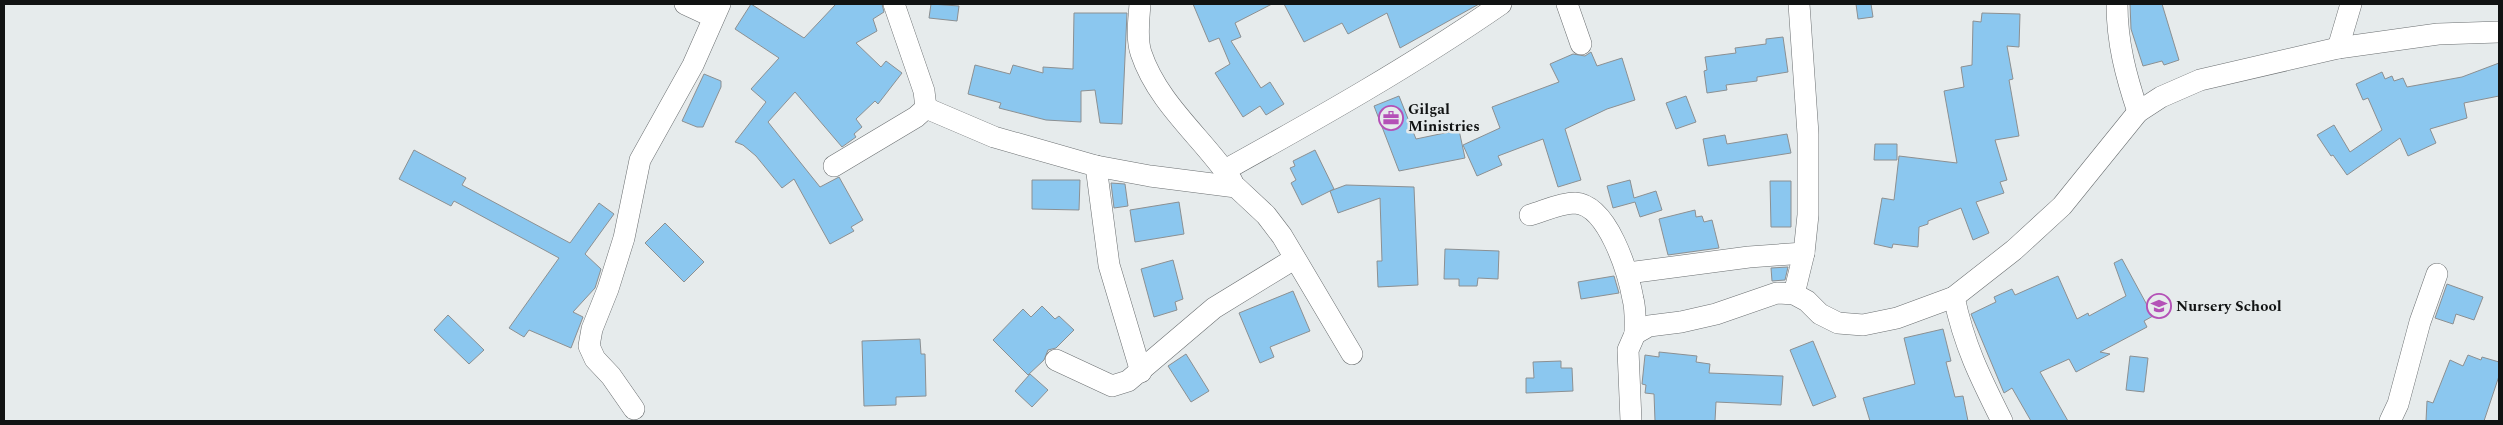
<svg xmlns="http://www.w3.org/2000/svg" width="2503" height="425" font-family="Spectral,serif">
<rect width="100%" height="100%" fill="#e6ebec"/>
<g fill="#8bc7ef" stroke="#8c9092">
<path d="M751,4L804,38L836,4H882L884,12L873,19L877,31L856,43L881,67L886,61L902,73L878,104L875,101L856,119L862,127L854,134L856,137L842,147L795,92L768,122L820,187L839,177L863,220L851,227L854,231L830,244L794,179L782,188L756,156L743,145L735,142L766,102L751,89L779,58L735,29Z"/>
<path d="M931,4L959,6L957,21L929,18Z"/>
<path d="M1193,4H1272L1235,23L1241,37L1231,41L1261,88L1270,82L1284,104L1266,115L1260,106L1243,117L1215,73L1230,64L1219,38L1209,42Z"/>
<path d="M1284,4H1479L1400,48L1387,13L1348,34L1342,23L1304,42Z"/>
<path d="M1856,4H1871L1873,17L1858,19Z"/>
<path d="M2130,4H2162L2179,60L2164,65L2162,61L2143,66L2131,29Z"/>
<path d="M1074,13H1127L1122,124L1100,123L1095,90L1081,91V122L1046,120L999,108L1001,103L968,94L975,65L1010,74L1013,65L1043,73V67L1073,69Z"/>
<path d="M1982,13L2020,14L2019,47L2007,46L2013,79L2009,80L2019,136L1995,140L2007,180L2000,182L2004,193L1976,202L1989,233L1973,240L1961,208L1928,221V224L1919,227L1918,247L1893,244L1892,248L1874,244L1882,198L1894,200L1899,156L1957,163L1944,91L1964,87L1961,67L1972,65L1973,21L1981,22Z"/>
<path d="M1783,37L1788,72L1757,77V81L1726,85L1727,90L1707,93L1704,71L1707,70L1705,57L1736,53L1735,48L1766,44V39Z"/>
<path d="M1591,52L1597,66L1622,58L1635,100L1607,109L1565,129L1581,180L1558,187L1543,139L1498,156L1502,165L1477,176L1463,145L1500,128L1492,107L1559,82L1550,64L1573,54L1585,56Z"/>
<path d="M2499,63V96L2464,103L2467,118L2430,129L2436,143L2408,156L2400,138L2347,175L2333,155L2331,156L2317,135L2334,125L2350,152L2382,130L2368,98L2363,100L2356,84L2382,72L2385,79L2392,76L2394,81L2403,78L2407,87L2462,77Z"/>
<path d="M704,74L721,81V87L703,127H697L682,121Z"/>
<path d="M1399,96L1416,139L1459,130L1465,158L1399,171L1374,106Z"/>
<path d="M1686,96L1696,122L1676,129L1666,103Z"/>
<path d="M1787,134L1791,153L1708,166L1703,139L1725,135L1727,144Z"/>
<path d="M1875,144H1897V160H1874Z"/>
<path d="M414,150L466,178L462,185L570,243L599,203L614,214L585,254L601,269L595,288L573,312L583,317L571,348L529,330L524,337L509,328L559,258L454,201L451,206L399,179Z"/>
<path d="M1315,150L1334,189L1302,205L1291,183L1296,180L1290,168L1295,166L1293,161Z"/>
<path d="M1032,180H1080L1079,210L1032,209Z"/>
<path d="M1630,180L1634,198L1656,191L1662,210L1640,217L1635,202L1613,208L1607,186Z"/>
<path d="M1770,181H1791V227H1771Z"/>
<path d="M1111,183L1125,184L1128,206L1114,208Z"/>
<path d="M1346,185L1414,187L1418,285L1378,287L1377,261H1382L1380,198L1338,213L1330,191Z"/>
<path d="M1179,202L1184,234L1135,242L1130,210Z"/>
<path d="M1695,210L1696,217L1702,216L1704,222L1712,220L1719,248L1668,255L1659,219Z"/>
<path d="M665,223L704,262L684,282L645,243Z"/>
<path d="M1445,249L1499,251L1498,279L1478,278L1477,286H1459V279H1444Z"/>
<path d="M2122,259L2153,316L2144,321L2147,327L2100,352L2110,354L2076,372L2069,359L2040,372L2068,421H2031L2012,388L2004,393L1971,314L1996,302L1994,297L2012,289L2015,295L2058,276L2077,319L2088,313L2089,316L2126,296L2114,263Z"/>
<path d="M1173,260L1183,299L1175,302L1177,310L1154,317L1141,269Z"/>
<path d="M1788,267L1785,280L1772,281L1771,268Z"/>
<path d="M1614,276L1619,293L1581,299L1578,282Z"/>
<path d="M2447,284L2483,297L2474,320L2456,314L2453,324L2435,318Z"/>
<path d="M1293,291L1310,331L1270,347L1274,357L1260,363L1239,313Z"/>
<path d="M1042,306L1055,319L1059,316L1074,330L1056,348L1048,350L1044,360L1028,375L993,340L1023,309L1031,317Z"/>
<path d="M448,315L484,350L469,364L434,330Z"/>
<path d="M1943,329L1951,361L1946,362L1955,397L1963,396L1968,421H1870L1863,398L1915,384L1904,338Z"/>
<path d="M920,339L921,354H925L926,396L896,397V405L864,406L862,341Z"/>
<path d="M1813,341L1836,397L1813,406L1790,350Z"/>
<path d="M1659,352L1697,356L1696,362L1710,364L1709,373L1783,376L1781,405L1716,402L1715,421H1655L1654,394L1645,393L1646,385L1642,384L1645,355L1659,357Z"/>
<path d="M1186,354L1209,391L1191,402L1168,366Z"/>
<path d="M2468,355L2481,360L2482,357L2499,362V376L2484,421H2426L2427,401L2433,403L2450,360L2463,366Z"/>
<path d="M2130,356L2148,358L2144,392L2126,390Z"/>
<path d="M1561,361V368H1572L1573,391L1526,393V378H1534L1533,362Z"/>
<path d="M1030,374L1048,390L1032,407L1015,391Z"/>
</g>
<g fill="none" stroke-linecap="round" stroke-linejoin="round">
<defs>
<g id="street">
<path d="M685,4L713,17"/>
<path d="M1140,4C1139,19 1136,38 1141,53C1158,104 1203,138 1232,181"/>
<path d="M1567,4L1581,44"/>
<path d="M2117,4C2117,43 2126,76 2138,112"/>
<path d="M2338,48L2351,4"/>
<path d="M926,108L994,137L1096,166L1150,176L1236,187L1266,215L1282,236L1352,354"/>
<path d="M834,166L916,117L926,108L924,91L894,4"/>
<path d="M1096,166L1109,265L1141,372"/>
<path d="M1225,170C1319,118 1413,65 1501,4"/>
<path d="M1530,215C1544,211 1560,203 1575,203C1608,205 1628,272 1633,299C1636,310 1635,322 1635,334"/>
<path d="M1628,273L1749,257L1804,253"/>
<path d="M1794,294L1804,253L1808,215V134L1799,4"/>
<path d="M1954,297C1964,345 1980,377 2002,421"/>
<path d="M1056,360L1112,386L1128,381L1214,308L1294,259"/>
<path d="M634,409L611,376L595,359L589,346L592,329L608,289L624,238L640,160L693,65L720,4"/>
<path d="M1631,421L1628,350L1635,334L1649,326L1681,322L1716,314L1777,293L1794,294L1807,301L1820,314L1838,323L1863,325L1897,318L1954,297L2014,250L2062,206L2138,112L2161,97L2200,80L2338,48L2438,34L2499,32"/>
<path d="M2390,421L2398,404L2420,322L2437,274"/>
</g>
</defs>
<use href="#street" stroke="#6b6f71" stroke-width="22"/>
<use href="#street" stroke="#fff" stroke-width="21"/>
</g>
<defs>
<symbol id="office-ring" viewBox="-11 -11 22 22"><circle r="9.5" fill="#e6ebec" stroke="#b451b7" stroke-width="1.5"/><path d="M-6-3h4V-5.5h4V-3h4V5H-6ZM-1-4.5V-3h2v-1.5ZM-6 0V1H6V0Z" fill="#b451b7"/></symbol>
<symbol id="school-ring" viewBox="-11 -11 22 22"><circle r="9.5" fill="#e6ebec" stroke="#b451b7" stroke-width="1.5"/><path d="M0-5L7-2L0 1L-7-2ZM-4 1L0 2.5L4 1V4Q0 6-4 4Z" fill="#b451b7"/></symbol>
</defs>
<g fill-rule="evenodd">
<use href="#office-ring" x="1377" y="104" width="28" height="28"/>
<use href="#school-ring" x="2145" y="292" width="28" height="28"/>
</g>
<g text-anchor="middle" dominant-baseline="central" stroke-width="5" stroke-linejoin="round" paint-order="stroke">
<g font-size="15" font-weight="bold" fill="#111313" stroke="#e6ebec" text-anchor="start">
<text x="1408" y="109">Gilgal<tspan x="1408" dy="17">Ministries</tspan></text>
<text x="2176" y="306">Nursery School</text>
</g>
</g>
<rect width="2503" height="425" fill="none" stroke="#111313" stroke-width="10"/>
</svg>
